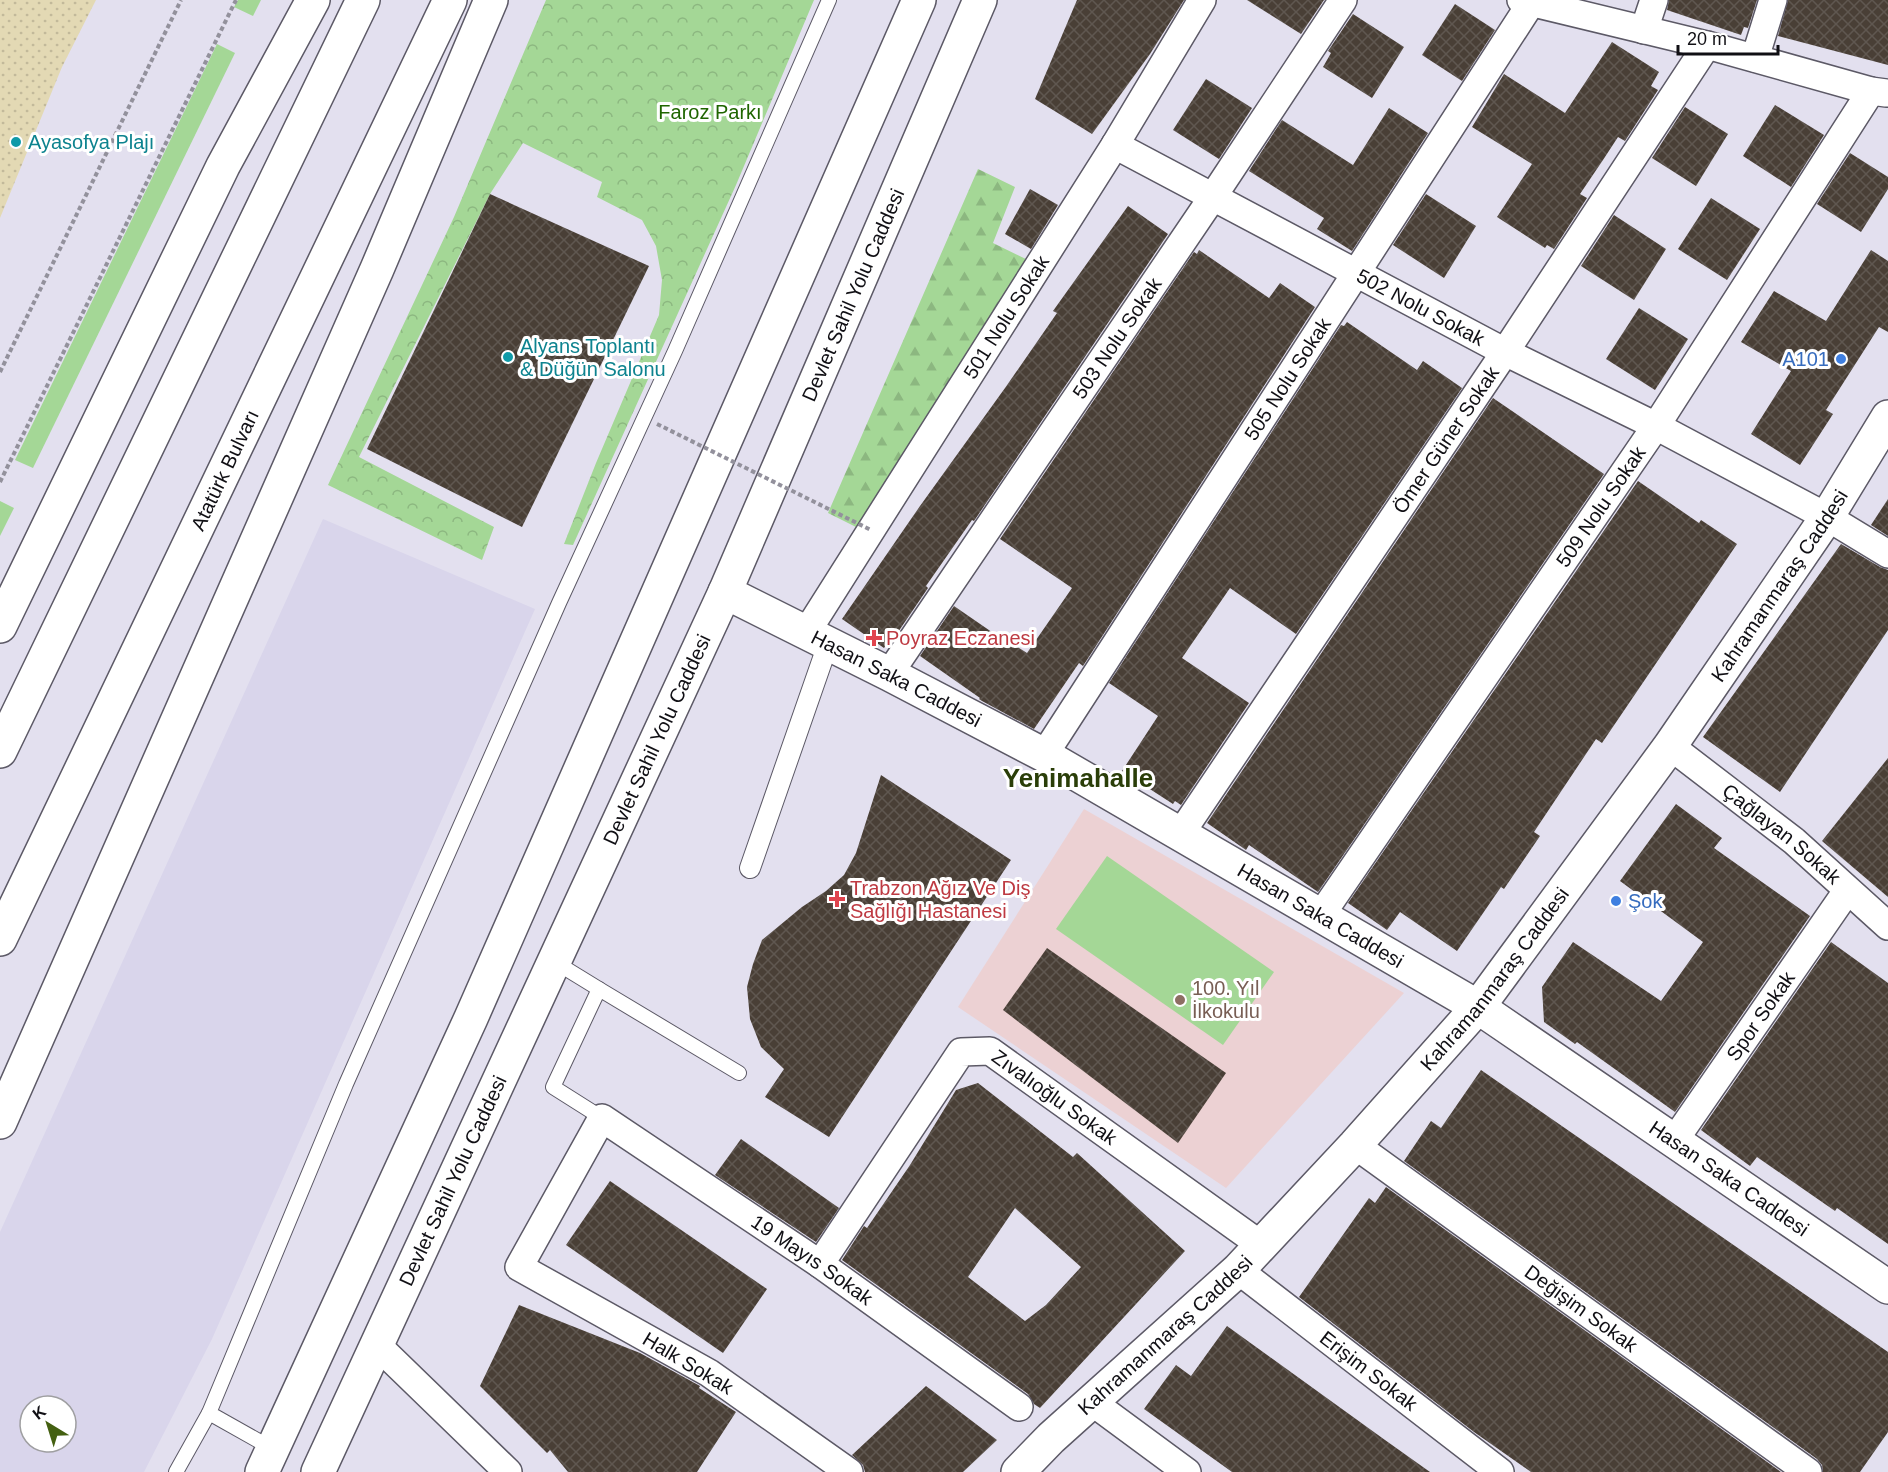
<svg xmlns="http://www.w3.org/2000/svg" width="1888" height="1472" font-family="Helvetica,sans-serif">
<defs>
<pattern id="forest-firs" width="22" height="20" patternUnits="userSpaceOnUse" patternTransform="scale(1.5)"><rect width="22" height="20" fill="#a4d796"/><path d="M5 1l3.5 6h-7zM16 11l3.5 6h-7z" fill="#8cb780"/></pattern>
<pattern id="sand-dots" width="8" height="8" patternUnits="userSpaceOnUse" patternTransform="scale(1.5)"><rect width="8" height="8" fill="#e3d9b4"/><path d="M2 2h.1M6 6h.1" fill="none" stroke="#c2b99a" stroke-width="1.8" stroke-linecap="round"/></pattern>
<pattern id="park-crowns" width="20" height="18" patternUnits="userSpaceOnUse" patternTransform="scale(1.5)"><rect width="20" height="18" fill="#a4d796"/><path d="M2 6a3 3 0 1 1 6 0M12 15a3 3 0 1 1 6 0" fill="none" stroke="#8cb780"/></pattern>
<pattern id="building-cross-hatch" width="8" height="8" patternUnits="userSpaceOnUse" patternTransform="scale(1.5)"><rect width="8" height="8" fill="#493f36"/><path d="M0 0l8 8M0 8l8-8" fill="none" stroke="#5f5750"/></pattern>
</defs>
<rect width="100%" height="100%" fill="#e3e0ef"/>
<path fill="#d9d5eb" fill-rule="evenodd" d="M323,519L535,609L212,1339L144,1472H0V1232ZM30,1406H66V1442H30Z"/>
<path fill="#ecd1d3" d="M1084,809L1404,993L1226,1188L958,1007Z"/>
<g fill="#a4d796">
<path d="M238,0H261L253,16L234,7Z"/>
<path d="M217,44L235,53L33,468L15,460Z"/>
<path d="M0,501L14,508L0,536Z"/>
<path d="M1107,856L1274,972L1223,1045L1056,929Z"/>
</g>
<path fill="url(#forest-firs)" d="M978,169L1015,187L993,243L1028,260L856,527L828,513Z"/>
<path fill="url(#sand-dots)" d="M0,0H96L62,67L0,218Z"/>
<path fill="url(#park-crowns)" d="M546,0H814L736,185L573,545L564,544L596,463L659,315L662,280L656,246L642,220L597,197L602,182L523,143L490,194L359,457L494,527L482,560L328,485L454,217Z"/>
<g fill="url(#building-cross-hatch)" fill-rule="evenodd">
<path d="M1077,0H1184L1150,54L1092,134L1035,99Z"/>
<path d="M1247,0H1324L1301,34Z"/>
<path d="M1669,0H1757L1748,28L1744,27L1741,35L1667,10Z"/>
<path d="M1788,0H1888V65L1778,36Z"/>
<path d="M1455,4L1495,30L1462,81L1422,55Z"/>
<path d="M1353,14L1404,47L1372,98L1323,67L1331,53L1328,51Z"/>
<path d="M1612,42L1659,72L1651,86L1658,90L1625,141L1618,137L1603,160L1580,194L1587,198L1554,249L1547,245L1545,248L1497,217L1532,164L1472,127L1504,74L1565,113Z"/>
<path d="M1206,79L1252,108L1219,159L1173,130Z"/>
<path d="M1775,105L1824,135L1791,187L1743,156Z"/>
<path d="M1685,107L1728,134L1696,186L1652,158Z"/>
<path d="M1389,108L1428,133L1352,251L1317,229L1324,218L1249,171L1282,120L1353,165Z"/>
<path d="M1850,153L1888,177V189L1861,232L1817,204Z"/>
<path d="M1030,189L1058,205L1031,249L1005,234Z"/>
<path d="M490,194L649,266L522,527L367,449Z"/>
<path d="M1426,194L1476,226L1444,278L1393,245Z"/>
<path d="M1711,198L1760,229L1727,280L1678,249Z"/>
<path d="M1128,206L1168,234L974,521L972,520L926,586L928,588L894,638L892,637L884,648L842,619L920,506L1005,388L1057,313L1053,311Z"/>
<path d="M1614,215L1666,249L1634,300L1581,266Z"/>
<path d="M1199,250L1269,298L1280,283L1315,307L1083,666L1079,663L1034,729L982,701L979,699L980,698L920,656L954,606L1015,648L1016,646L1027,653L1072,588L1000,539L1194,252L1197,254Z"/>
<path d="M1871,250L1888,261V332L1879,327L1826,410L1833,414L1800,465L1751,434L1791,371L1741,342L1774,291L1826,321Z"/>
<path d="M1639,308L1688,339L1655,390L1606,359Z"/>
<path d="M1347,322L1417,370L1423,361L1462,388L1296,634L1230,588L1182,658L1249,703L1181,805L1175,801L1173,804L1122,771L1158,716L1109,683L1341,325L1344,326Z"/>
<path d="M1493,398L1604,474L1318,892L1249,845L1246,850L1207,823Z"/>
<path d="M1638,481L1699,523L1701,520L1737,544L1602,743L1596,739L1534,832L1540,836L1504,889L1501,887L1457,951L1400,912L1387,930L1348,903Z"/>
<path d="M1888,499V536L1871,525Z"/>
<path d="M1841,544L1880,567L1888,570V630L1780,792L1703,737Z"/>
<path d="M1888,758V897L1822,841Z"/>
<path d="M881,775L1011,860L829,1137L765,1097L784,1069L761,1047L750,1019L747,987L753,964L762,940L802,907L826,891L844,875L856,853Z"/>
<path d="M1676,804L1722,838L1714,848L1810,916L1675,1112L1577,1042L1575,1044L1544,1022L1542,987L1573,942L1661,1001L1703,942L1620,881Z"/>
<path d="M1831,942L1888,983V1244L1837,1208L1835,1211L1757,1157L1750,1166L1701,1130Z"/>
<path d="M1047,948L1226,1073L1178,1143L1003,1010Z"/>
<path d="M1481,1070L1888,1352V1432L1860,1472H1823L1822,1465L1817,1459L1404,1161L1431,1121L1441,1128Z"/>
<path d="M978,1083L1073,1157L1077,1153L1185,1251L1040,1408L1034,1404L1028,1394L842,1260L864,1226L867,1228L910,1165L956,1090ZM1015,1208L1081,1267L1046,1305L1025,1321L968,1277Z"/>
<path d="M741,1139L839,1208L816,1242L715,1175Z"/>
<path d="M610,1181L767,1289L723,1353L566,1245Z"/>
<path d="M1386,1187L1781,1472H1531L1474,1432L1299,1297L1369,1198L1375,1203Z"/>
<path d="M519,1305L640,1353L700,1386L699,1388L736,1412L697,1472H568L550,1450L547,1453L480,1386Z"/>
<path d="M1227,1326L1385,1440L1430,1472H1232L1144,1409L1176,1365L1191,1376Z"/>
<path d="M926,1386L997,1440L963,1472H865L863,1465L852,1455Z"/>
</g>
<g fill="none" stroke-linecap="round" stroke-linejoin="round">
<defs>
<g id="service">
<path d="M555,962L599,989"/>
<path d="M602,1118L553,1087L599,989L739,1073"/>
<path d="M273,1449L209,1413L346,1084L559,603L675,351L829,0"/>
<path d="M176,1472L209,1413"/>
</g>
<path id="pedestrian" d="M750,868L828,644"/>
<g id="minor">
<path d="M1521,0L1707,45L1871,91L1886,93"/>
<path d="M1644,30L1654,0"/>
<path d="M1755,58L1773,0"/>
<path id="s1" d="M1115,145L1505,352L1656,426L1827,517L1888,554"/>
<path id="s2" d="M806,633L1115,145L1202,0"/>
<path id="s3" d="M889,674L1212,198L1343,0"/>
<path id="s4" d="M1670,746L1794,841L1888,926"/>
<path id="s5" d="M1044,755L1531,3"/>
<path id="s6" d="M1181,833L1505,352L1707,45"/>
<path id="s7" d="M1321,915L1656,426L1871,91"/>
<path id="s8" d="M1674,1141L1847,891"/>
<path id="s9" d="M1355,1145L1808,1472"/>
<path id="s10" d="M820,1264L961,1052L990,1051L1261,1245"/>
<path id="s11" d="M1238,1270L1500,1472"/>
<path d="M377,1345L508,1472"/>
<path d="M1092,1402L1187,1472"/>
<path id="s12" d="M849,1472L709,1373L519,1267L602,1118L820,1264L1019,1407"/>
</g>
<g id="tertiary">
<path id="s13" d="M725,592L889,674L1044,755L1478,1007L1888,1287"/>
<path id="s14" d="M1018,1472L1051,1438L1238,1270L1355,1145L1478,1007L1670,746L1827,517L1888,417"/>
</g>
<g id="primary">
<path d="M262,1472L471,1018L919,0"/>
<path id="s15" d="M318,1472L725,592L980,0"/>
</g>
<g id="trunk">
<path d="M0,626L223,166L313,0"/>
<path d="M0,751L363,0"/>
<path id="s16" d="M0,939L450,0"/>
<path d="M0,1122L377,269L491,0"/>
</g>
</defs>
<use href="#service" stroke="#5c5966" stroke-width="16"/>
<use href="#pedestrian" stroke="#5c5966" stroke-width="22"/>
<use href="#minor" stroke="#5c5966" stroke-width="30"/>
<use href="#tertiary" stroke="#5c5966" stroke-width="36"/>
<use href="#primary" stroke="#5c5966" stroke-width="36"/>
<use href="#trunk" stroke="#5c5966" stroke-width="36"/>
<g stroke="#93919c" stroke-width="4" stroke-dasharray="4.5 3" stroke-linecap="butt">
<path d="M0,372L181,0"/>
<path d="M0,482L236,0"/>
</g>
<use href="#service" stroke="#fff" stroke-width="14"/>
<use href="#pedestrian" stroke="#fff" stroke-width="20"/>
<use href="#minor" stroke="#fff" stroke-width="27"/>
<use href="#tertiary" stroke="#fff" stroke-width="33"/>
<use href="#primary" stroke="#fff" stroke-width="33"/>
<use href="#trunk" stroke="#fff" stroke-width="33"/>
<path stroke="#93919c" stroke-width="4" stroke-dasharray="4.5 3" stroke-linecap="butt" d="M657,424L871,530"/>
</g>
<g fill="#0f9aa8" stroke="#fff" stroke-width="2">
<circle cx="16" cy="142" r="6"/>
<circle cx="508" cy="357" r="6"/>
</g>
<g fill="#3f7fe0" stroke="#fff" stroke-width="2">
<circle cx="1841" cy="359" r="6"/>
<circle cx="1616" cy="901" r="6"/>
</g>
<g fill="#e0444e" stroke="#fff" stroke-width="2">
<path d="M871 629h6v6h6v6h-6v6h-6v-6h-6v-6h6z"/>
<path d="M834 890h6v6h6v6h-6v6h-6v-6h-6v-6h6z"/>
</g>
<circle fill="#8d6e63" stroke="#fff" stroke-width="2" cx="1180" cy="1000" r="6"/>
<g text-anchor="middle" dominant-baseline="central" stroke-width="6" stroke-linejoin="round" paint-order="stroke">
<g font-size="20" fill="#1f6500" stroke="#fff">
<text x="710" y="112">Faroz Parkı</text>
</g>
<g font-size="20" fill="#0d838f" stroke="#fff" text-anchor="start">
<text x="28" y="142">Ayasofya Plajı</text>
<text x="520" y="346">Alyans Toplantı<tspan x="520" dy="23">&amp; Düğün Salonu</tspan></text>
</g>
<g font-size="20" fill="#100f14" stroke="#fff">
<text stroke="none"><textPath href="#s15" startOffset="1293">Devlet Sahil Yolu Caddesi</textPath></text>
<text stroke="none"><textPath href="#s1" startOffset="346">502 Nolu Sokak</textPath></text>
<text stroke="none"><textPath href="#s2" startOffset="374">501 Nolu Sokak</textPath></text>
<text stroke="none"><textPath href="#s3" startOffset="406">503 Nolu Sokak</textPath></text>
<text stroke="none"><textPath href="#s5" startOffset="448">505 Nolu Sokak</textPath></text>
<text stroke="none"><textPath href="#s6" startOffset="474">Ömer Güner Sokak</textPath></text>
<text stroke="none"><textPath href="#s16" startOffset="520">Atatürk Bulvarı</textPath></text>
<text stroke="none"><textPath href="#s7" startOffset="495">509 Nolu Sokak</textPath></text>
<text stroke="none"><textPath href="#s14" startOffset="1173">Kahramanmaraş Caddesi</textPath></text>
<text stroke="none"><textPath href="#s13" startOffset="192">Hasan Saka Caddesi</textPath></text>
<text stroke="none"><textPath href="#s15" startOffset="807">Devlet Sahil Yolu Caddesi</textPath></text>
<text stroke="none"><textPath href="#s4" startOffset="142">Çağlayan Sokak</textPath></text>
<text stroke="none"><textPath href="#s13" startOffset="678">Hasan Saka Caddesi</textPath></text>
<text stroke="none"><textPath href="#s14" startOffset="687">Kahramanmaraş Caddesi</textPath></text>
<text stroke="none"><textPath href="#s8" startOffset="152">Spor Sokak</textPath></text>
<text stroke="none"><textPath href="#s10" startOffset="363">Zıvalıoğlu Sokak</textPath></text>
<text stroke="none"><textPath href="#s13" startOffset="1164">Hasan Saka Caddesi</textPath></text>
<text stroke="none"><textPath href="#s15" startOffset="321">Devlet Sahil Yolu Caddesi</textPath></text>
<text stroke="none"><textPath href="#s12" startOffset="813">19 Mayıs Sokak</textPath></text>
<text stroke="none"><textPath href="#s9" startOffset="279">Değişim Sokak</textPath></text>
<text stroke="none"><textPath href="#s14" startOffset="201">Kahramanmaraş Caddesi</textPath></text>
<text transform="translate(688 1363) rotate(31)">Halk Sokak</text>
<text stroke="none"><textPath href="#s11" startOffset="165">Erişim Sokak</textPath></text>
</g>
<g font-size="20" fill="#366cbe" stroke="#fff" text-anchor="end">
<text x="1829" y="359">A101</text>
<text x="1628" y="901" text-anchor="start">Şok</text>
</g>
<g font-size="20" fill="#be3a42" stroke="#fff" text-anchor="start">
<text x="886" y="638">Poyraz Eczanesi</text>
<text x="850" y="888">Trabzon Ağız Ve Diş<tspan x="850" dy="23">Sağlığı Hastanesi</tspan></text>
</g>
<g font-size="20" fill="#785e54" stroke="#fff" text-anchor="start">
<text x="1192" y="988">100. Yıl<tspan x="1192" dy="23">İlkokulu</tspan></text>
</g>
<g font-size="26" font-weight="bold" fill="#2a3e08" stroke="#fff">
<text x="1078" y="778">Yenimahalle</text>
</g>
</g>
<g transform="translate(48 1424) rotate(322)"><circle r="28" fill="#ffffff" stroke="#9f9fa1" stroke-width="1.5"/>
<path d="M0-4.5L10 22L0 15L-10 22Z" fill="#446011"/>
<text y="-9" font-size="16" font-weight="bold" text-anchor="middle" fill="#100f14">K</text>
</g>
<path d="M1678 45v9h100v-9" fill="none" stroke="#100f14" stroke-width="3"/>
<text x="1687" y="45" font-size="18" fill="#100f14" stroke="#ffffff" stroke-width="4.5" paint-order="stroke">20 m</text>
</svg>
